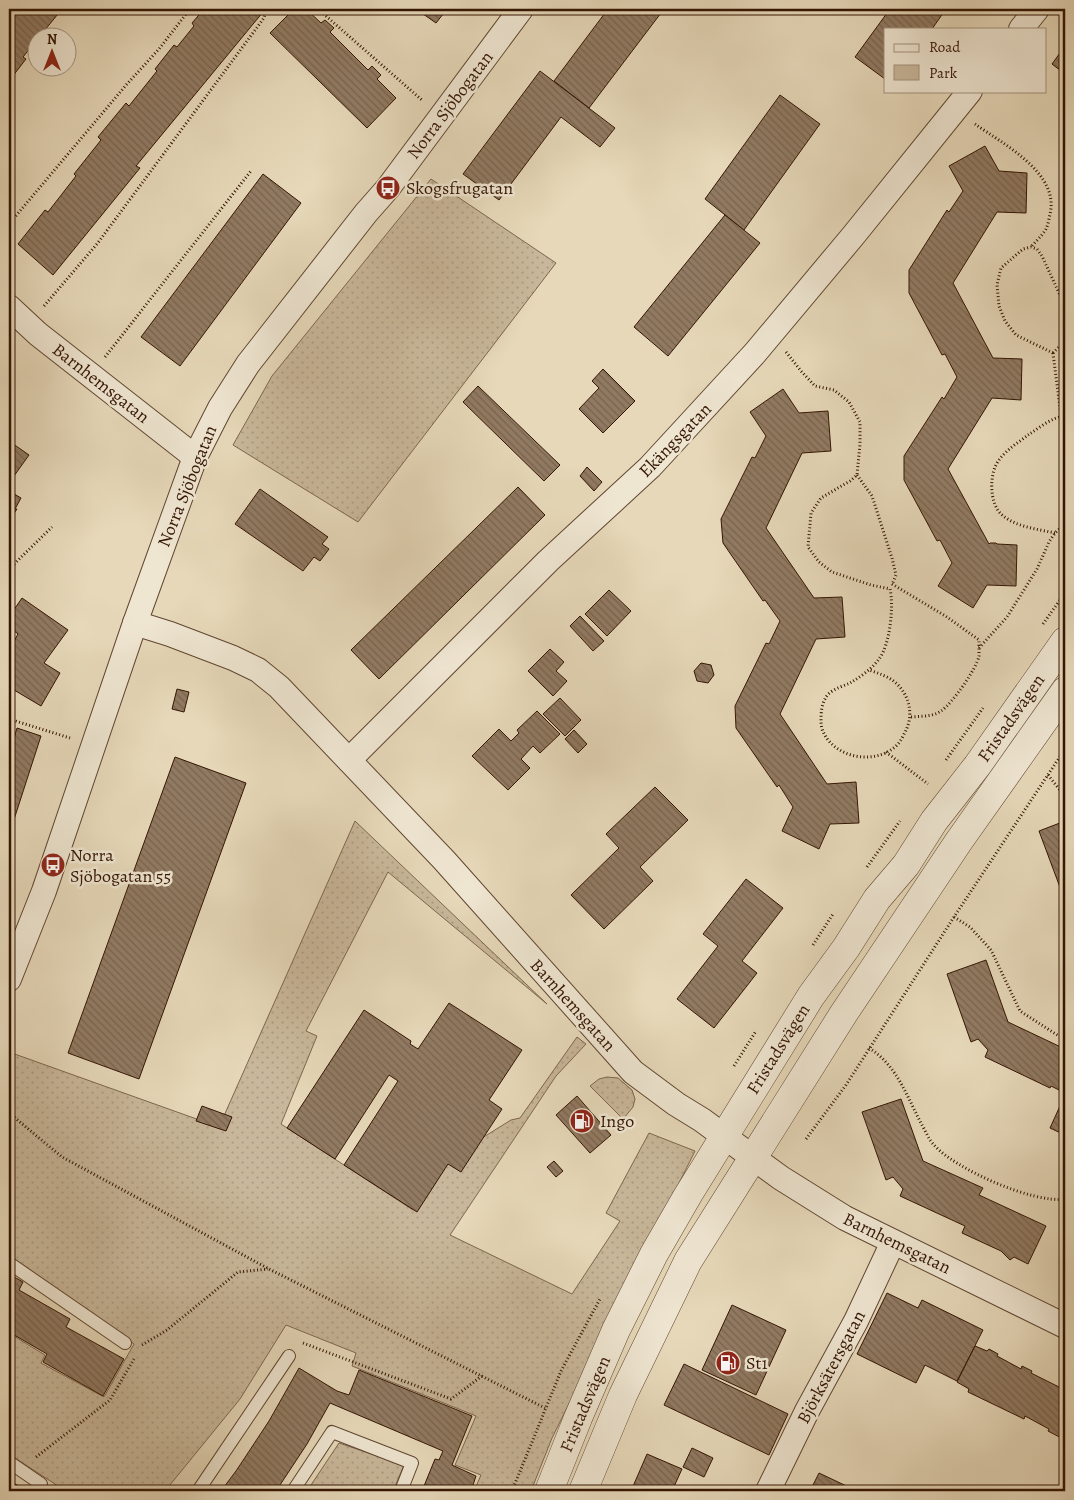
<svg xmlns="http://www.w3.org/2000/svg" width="1074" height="1500" font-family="Alegreya,serif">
<defs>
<pattern id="green-dots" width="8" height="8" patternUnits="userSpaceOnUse" patternTransform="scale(1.25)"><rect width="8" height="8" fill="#c8b79a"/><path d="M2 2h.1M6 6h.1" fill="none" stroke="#ac9c83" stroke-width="1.8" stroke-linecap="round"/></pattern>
<pattern id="building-back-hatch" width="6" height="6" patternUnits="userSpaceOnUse" patternTransform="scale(1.25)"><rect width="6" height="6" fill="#917a62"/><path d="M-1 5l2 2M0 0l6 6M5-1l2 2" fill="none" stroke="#77634f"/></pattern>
</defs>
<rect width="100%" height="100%" fill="#e6d8b9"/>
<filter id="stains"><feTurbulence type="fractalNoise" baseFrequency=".004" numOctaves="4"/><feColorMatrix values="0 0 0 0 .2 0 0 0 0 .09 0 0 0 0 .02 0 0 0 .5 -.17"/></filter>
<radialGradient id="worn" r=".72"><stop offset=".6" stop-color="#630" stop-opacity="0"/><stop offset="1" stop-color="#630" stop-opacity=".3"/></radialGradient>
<g fill="url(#green-dots)" stroke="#7e664e">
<path d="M431,179L556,263L358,522L233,445L272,376Z"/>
<path d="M355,821L547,1004L388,872L306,1031L317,1036L281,1124L413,1210L445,1161L511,1120L520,1118L577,1037L586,1044L556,1076L450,1235L572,1294L620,1221L606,1213L649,1133L695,1151L552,1438L531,1491H474L481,1475L455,1465L476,1416L352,1366L356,1353L286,1325L240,1399L165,1491H56L58,1486L9,1454V1333L45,1355L41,1363L104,1397L134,1344L9,1255V1052L219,1127Z"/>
<path d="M607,1077L618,1078L632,1090L635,1099L633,1107L623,1119L590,1086L599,1079Z"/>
<path d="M339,1443L404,1465L393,1491H307Z"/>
</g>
<g fill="url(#building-back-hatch)" stroke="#341503">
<path d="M9,9H62L23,57L26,59L9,81Z"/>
<path d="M204,9H260L263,12L136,166L140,168L53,275L18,244L45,210L48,212L76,176L74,174L101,140L98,137L126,103L129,106L157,71L155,69L174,45L177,47L194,26L192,23Z"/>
<path d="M294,9H306L321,23L325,20L334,28L330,32L368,70L372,66L381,75L377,79L396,98L367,128L270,33Z"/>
<path d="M416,9H447L436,23Z"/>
<path d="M608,9H664L589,108L554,81Z"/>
<path d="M890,9H946L932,29H885V79L855,57Z"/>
<path d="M1065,46V74L1052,64Z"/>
<path d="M540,71L615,128L600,147L561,117L499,200L463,174Z"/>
<path d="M780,95L820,124L744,230L705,199Z"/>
<path d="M985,146L999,171L1027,173L1026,213L997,212L953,283L993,358L1022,359L1021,400L992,398L948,469L989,544L990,543H996L997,544L1017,545L1016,586L987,585L973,608L938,586L952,563L940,540L937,541L904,480V456L942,397L944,399L957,377L945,354L942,355L909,293V270L947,210L949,212L963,191L949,166Z"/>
<path d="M263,174L301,203L180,366L141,337Z"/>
<path d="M725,215L760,243L668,356L634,327Z"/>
<path d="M603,369L635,401L603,433L579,409L599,388L592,381Z"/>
<path d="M478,386L560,465L544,481L463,402Z"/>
<path d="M783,389L799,413L828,411L831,451L802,453L766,528L814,598L842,597L845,637L816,639L780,714L827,784L856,782L859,823L830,824L819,849L782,831L793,807L779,785L777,787L736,728L735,706L766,643L769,644L780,621L765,600L763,601L723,543L721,519L752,457L755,458L766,436L750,412Z"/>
<path d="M9,441L29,455L9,483Z"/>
<path d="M587,467L602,482L594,491L580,476Z"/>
<path d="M518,487L545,515L379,679L351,650Z"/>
<path d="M260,489L328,537L322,544L329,549L320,561L314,557L303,571L235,524Z"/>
<path d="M9,491L21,498L15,509H17L9,521Z"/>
<path d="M609,590L631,611L607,636L585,614Z"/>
<path d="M22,598L68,630L44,663L60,673L41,706L9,687V650L18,634L9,627V617Z"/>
<path d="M580,616L604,641L593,651L570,626Z"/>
<path d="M550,649L564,662L556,671L567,681L553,696L528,671Z"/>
<path d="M701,663L711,665L714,675L708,683L697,681L694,671Z"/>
<path d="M177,689L189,692L184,712L172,709Z"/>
<path d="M560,698L581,720L565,736L543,714Z"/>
<path d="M537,711L560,734L540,753L533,746L521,759L530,768L508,790L472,756L499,729L511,741L519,733L517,730Z"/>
<path d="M17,728L41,736L9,835V755Z"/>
<path d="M574,730L587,744L578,753L565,739Z"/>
<path d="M175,757L246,783L139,1079L68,1053Z"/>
<path d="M655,787L688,820L640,867L653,881L604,929L571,895L619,848L606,834Z"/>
<path d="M1065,821V898H1064L1039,831Z"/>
<path d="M746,879L783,908L742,961L757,973L714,1028L677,999L718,946L703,934Z"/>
<path d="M986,960L1008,1022L1065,1049V1055L1063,1061L1065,1062V1093L1051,1086L1050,1088L985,1057L988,1050L978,1039L971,1042L947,974Z"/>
<path d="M449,1003L522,1050L489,1100L502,1109L461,1172L448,1164L417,1212L344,1165L398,1081L389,1075L335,1159L287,1128L364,1010L411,1041L410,1044L418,1049Z"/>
<path d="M1065,1095V1135L1050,1128Z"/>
<path d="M577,1096L611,1135L590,1153L556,1115Z"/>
<path d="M901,1099L923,1161L983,1188L979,1195L1046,1226L1028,1264L1014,1257L1010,1260L1001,1251L962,1233L965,1226L900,1196L903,1189L893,1177L886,1180L862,1112Z"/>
<path d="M202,1106L232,1117L226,1131L196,1121Z"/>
<path d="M554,1161L563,1171L556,1177L547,1167Z"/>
<path d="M9,1274L23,1282L19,1290L70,1319L66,1327L124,1359L103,1396L43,1362L47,1354L9,1332Z"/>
<path d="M887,1293L918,1308L922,1300L983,1330L957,1381L925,1365L916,1383L857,1354Z"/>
<path d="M732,1305L786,1330L756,1395L702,1370Z"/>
<path d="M975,1346L987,1351L989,1349L998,1354L997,1356L1021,1369L1022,1366L1032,1371L1031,1373L1065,1390V1440L1048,1431L1049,1429L1025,1416L1024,1419L968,1392L969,1389L957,1382Z"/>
<path d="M684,1364L788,1414L769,1455L664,1405Z"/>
<path d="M299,1368L337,1391L349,1395L359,1370L472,1416L452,1465L476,1476L471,1491H422L435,1459L439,1460L443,1451L330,1403L307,1444L276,1491H221L236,1471L269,1421Z"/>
<path d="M692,1448L713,1458L704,1477L683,1467Z"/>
<path d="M647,1454L682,1469L672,1491H631Z"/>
<path d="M819,1473L857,1491H810Z"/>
<path d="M9,1481L29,1491H9Z"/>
</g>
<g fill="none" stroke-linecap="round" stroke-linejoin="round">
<defs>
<g id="service">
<path d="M9,1263L125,1343"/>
<path d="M9,1462L41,1484"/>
<path d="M198,1491L289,1356"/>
<path d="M293,1491L332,1432L412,1463L401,1491"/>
</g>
<g id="minor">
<path d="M1021,29L1037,9"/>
<path d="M9,307L38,334L195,457"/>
<path d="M135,623L170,634L233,658L258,670L279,687L444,860L633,1072L676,1104L702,1120L781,1178L845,1218L1065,1326"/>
<path d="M349,760L548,561L650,467L755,353L853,236L970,91"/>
<path d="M9,979L44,891L135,623L195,457L220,408L248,364L366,213L388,188L521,9"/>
<path d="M768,1491L807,1411L856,1321L893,1242"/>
</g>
<g id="tertiary">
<path d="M549,1491L578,1418L616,1330L654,1254L688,1195L811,996L846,948L877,899L906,865L934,821L977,766L1065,641"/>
<path d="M583,1491L623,1395L688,1261L844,1013L959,841L1065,691"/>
</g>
</defs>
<use href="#service" stroke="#604630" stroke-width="14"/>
<use href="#minor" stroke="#604630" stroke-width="26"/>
<use href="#tertiary" stroke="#604630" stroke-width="29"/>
<g stroke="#341503" stroke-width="3" stroke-dasharray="1 2.5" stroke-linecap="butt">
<path d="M318,9L423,101"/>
<path d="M975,124C1003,144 1060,173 1050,214C1049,219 1048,225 1046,229C1042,236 1036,241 1031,247"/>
<path d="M9,224L127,84L159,49L190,9"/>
<path d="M44,306L97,244L264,18L266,9"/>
<path d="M786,352L801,371L815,386L834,390L849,402L860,422V444L857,475L850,481L821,498L811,513L808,547L819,562L832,572L871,585L890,589C894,606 890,645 879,659C872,669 860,677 850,683C841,687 829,690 825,699C822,704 821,712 821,718C821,722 821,725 822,729C832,757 872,766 895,747C901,742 904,734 907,728C915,708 905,686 887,677C881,674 875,672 869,670"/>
<path d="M1053,353L1016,335L1005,321L999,306L997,285L1001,268L1023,249L1031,247L1037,249L1042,256L1065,306"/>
<path d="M1053,353L1061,416"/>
<path d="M1053,353L1065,341"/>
<path d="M105,357L251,171"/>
<path d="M857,475L872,496L892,558L896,575L892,585"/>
<path d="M1055,533C1037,529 1015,527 1001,514C989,502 989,473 999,460C1006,450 1019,442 1028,435C1039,428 1052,417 1065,416"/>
<path d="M9,569L52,527"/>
<path d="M892,584L947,617L979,640C979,645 979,651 979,656C977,668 952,704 941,711C932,717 921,716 911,717"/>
<path d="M1043,624L1065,593"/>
<path d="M979,648L1007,617L1037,569L1049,542L1055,533L1065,524"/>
<path d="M9,719L70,738"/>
<path d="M886,752L928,784"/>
<path d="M946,760L983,708"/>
<path d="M1048,775L1060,790L1065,795"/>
<path d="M867,867L900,821"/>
<path d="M954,917L970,927L991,950L1020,1011L1065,1040"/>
<path d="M813,945L833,914"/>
<path d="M869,1048C897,1065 907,1097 922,1125C926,1132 929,1140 934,1145C955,1169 1034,1204 1065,1199"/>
<path d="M734,1066L756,1031"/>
<path d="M9,1113L62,1157L269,1269L545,1408"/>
<path d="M806,1139L846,1085L954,917L1065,749"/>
<path d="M303,1343L451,1399L482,1376"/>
<path d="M142,1345L167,1330L238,1272L268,1269"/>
<path d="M36,1457L110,1400L134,1359"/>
<path d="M512,1491L561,1371L600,1299"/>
</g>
<use href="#service" stroke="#efe6d2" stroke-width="12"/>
<use href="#minor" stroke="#efe6d2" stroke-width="24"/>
<use href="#tertiary" stroke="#efe6d2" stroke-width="28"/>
</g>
<defs>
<symbol id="bus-disc" viewBox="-11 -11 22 22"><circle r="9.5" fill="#8f2418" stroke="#efe6d2"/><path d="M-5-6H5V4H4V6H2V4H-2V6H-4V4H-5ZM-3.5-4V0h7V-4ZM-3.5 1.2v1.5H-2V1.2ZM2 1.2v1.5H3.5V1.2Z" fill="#fff"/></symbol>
<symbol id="fuel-disc" viewBox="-11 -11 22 22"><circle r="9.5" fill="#8f2418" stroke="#efe6d2"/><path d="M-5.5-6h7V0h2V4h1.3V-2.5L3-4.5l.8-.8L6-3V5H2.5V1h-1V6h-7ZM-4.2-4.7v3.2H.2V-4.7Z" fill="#fff"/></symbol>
</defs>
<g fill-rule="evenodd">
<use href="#bus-disc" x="374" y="174" width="28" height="28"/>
<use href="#bus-disc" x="39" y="851" width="28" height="28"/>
<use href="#fuel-disc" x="568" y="1107" width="28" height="28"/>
<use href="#fuel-disc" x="714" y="1349" width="28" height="28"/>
</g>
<g text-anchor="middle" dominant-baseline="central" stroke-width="5" stroke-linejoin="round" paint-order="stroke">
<g font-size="18" fill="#341503" stroke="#efe6d2">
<text transform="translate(450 105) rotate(-53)">Norra Sjöbogatan</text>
<text transform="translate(101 383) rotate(38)">Barnhemsgatan</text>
<text transform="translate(675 440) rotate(-46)">Ekängsgatan</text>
<text transform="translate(187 486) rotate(-68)">Norra Sjöbogatan</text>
<text transform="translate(1011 718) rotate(-55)">Fristadsvägen</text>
<text transform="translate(573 1005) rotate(48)">Barnhemsgatan</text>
<text transform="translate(778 1049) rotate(-58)">Fristadsvägen</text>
<text transform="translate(897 1243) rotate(26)">Barnhemsgatan</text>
<text transform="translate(831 1367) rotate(-62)">Björksätersgatan</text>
<text transform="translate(585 1404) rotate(-67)">Fristadsvägen</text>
</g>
<g font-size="18" fill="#341503" stroke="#efe6d2" text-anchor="start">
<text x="406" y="188">Skogsfrugatan</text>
<text x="70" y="855">Norra<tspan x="70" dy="21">Sjöbogatan 55</tspan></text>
<text x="600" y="1121">Ingo</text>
<text x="746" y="1363">St1</text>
</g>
</g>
<rect width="1074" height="1500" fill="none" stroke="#e6d8b9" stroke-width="30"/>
<rect x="10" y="10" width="1054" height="1480" fill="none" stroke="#341503" stroke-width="2.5"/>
<rect x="15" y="15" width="1044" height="1470" fill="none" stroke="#341503"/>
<rect x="884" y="28" width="162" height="65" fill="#efe6d2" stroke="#a4927f"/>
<rect x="894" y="44" width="25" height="8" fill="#efe6d2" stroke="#a4927f"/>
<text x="929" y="52" font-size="15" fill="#341503">Road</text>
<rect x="894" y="65" width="25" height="15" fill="#c8b79a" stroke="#a4927f"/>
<text x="929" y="78" font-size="15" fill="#341503">Park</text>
<g transform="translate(52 52)"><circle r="24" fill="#efe6d2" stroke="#a4927f"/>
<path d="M0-4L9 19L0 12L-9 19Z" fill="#8f2418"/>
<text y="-8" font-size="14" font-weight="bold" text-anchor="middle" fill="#341503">N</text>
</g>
<rect width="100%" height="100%" filter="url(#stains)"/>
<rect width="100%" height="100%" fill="url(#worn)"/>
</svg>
